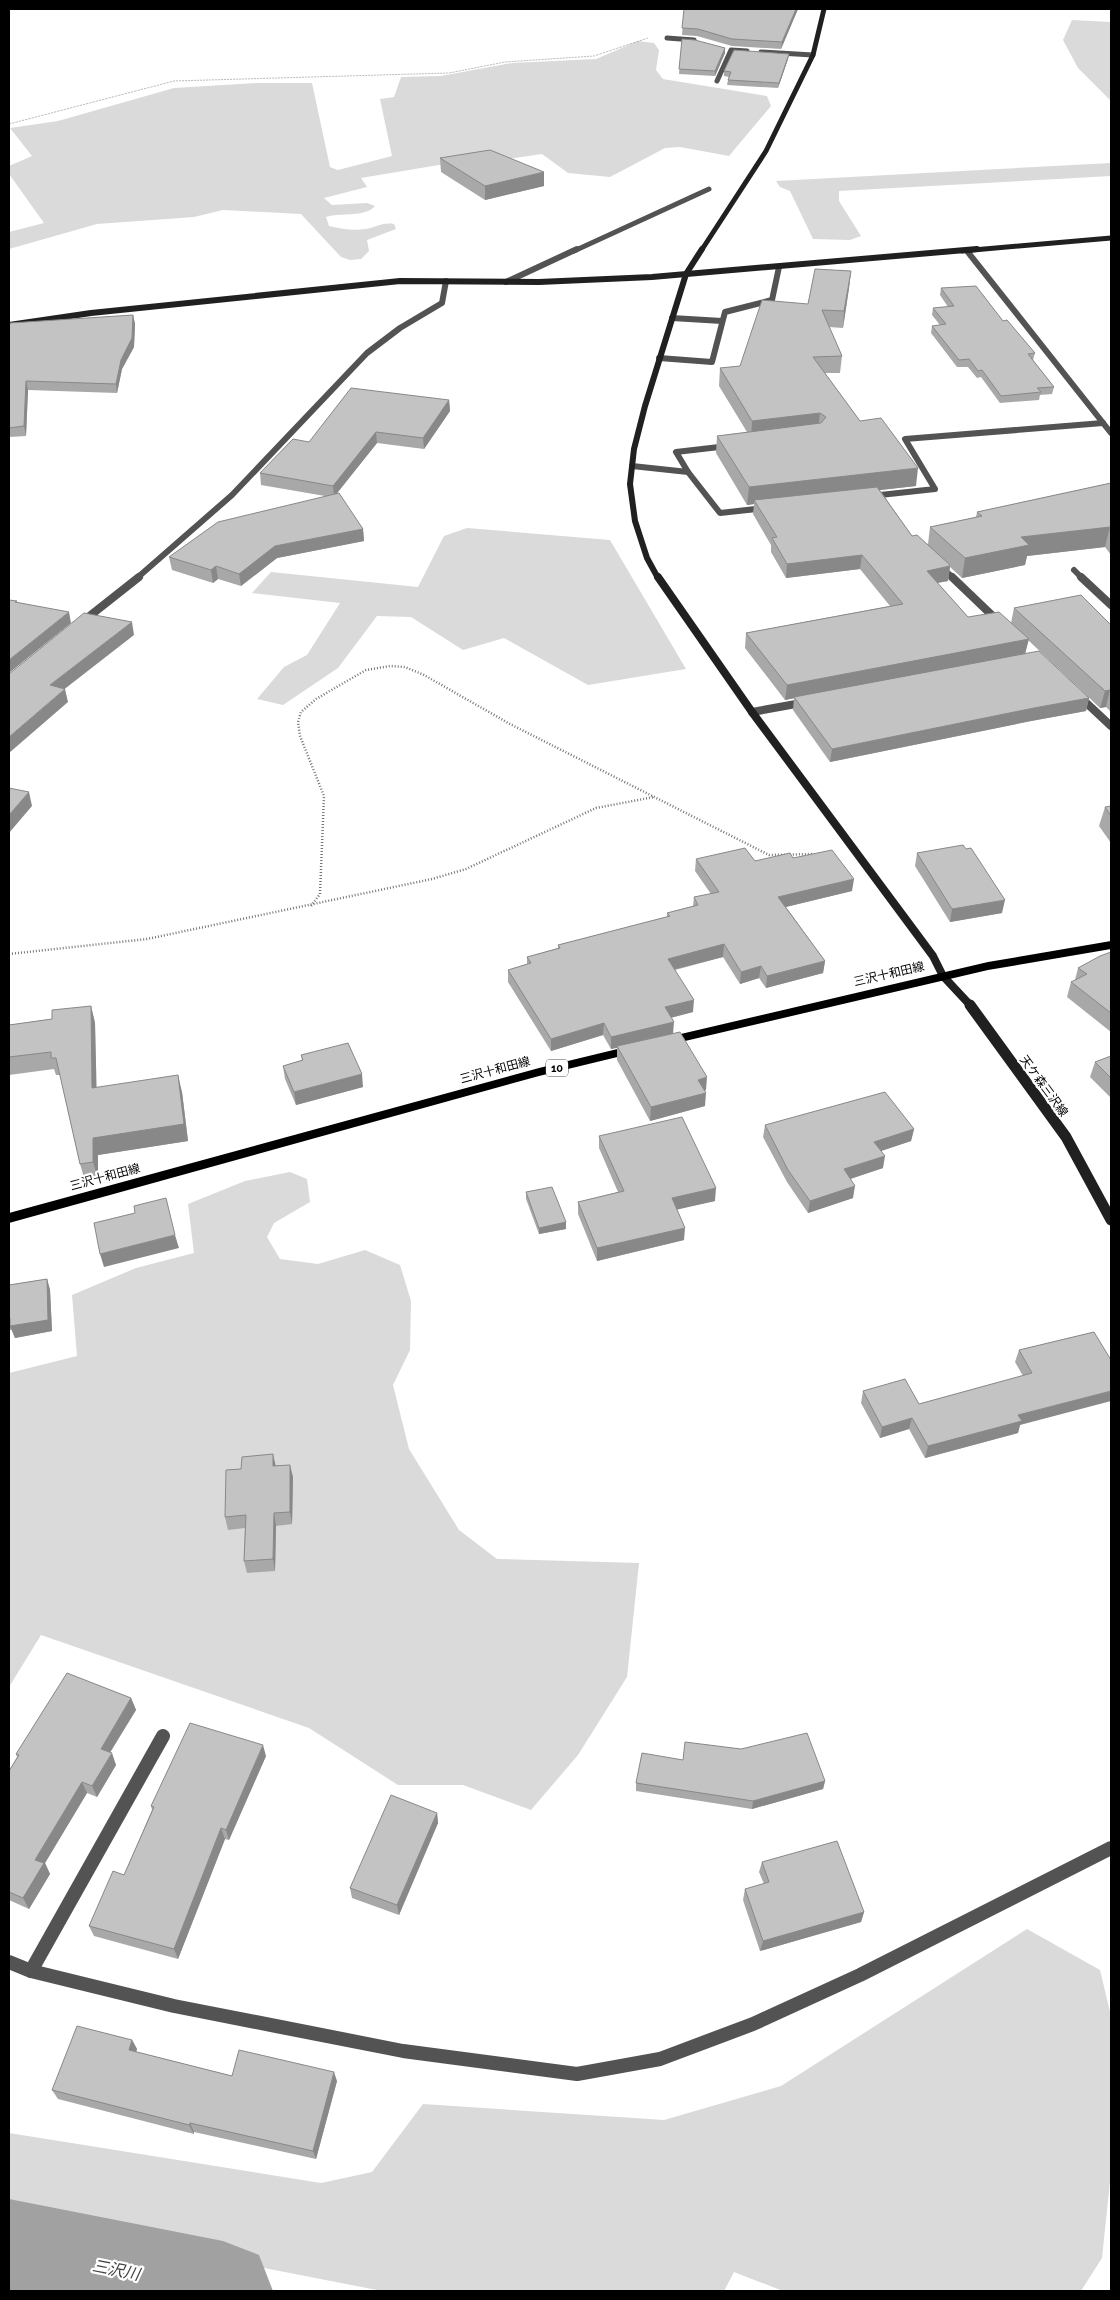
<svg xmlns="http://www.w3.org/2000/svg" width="1120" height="2300" font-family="Raleway,'Noto Sans JP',sans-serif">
<rect width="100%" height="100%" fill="#fff"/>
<g fill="#dadada">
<path d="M1072,20L1111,22V101L1078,68L1063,40Z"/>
<path d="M638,41L654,43L659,50L656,70L663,79L767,96L771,106L729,156L680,147L665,148L610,177L568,173L542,154L481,163L475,159L361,178L367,187L324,198L332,205L367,203L375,206C365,218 340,212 326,217L329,226C342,229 353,231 366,229C376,227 384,222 394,224L396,229L367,240L369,251L361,259L350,260L341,257L301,214L223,210L194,217L97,224L9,249V232L44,223L9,174V166L32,156L10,128L58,121L174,88L257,83H312L330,167L338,170L392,156L380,99L394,97L401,77L441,76L512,63L596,59Z"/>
<path d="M1111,163V176L839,191V201L861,236L850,240L813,239L790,191L780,187L776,181Z"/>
<path d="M467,528L610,540L686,669L588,685L504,638L463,650L411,617L377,616L338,668L283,705L257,699L284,667L307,655L340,603L252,593L271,572L418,587L444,536Z"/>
<path d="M290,1172L307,1179L310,1202L274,1223L267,1237L280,1259L318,1264L365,1250L400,1265L411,1301L410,1350L393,1385L409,1449L459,1530L497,1559L639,1563L627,1677L578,1755L531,1810L463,1785H398L309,1728L41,1635L9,1687V1373L77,1356L72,1295L136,1268L194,1253L188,1204L245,1181Z"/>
<path d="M1027,1929L1100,1970L1111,2016V2172L1102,2258L1081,2291H783L734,2272L724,2291H382L9,2218V2133L321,2183L372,2172L423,2104L664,2120L781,2086Z"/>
</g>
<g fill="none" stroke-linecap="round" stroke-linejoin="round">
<path fill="#a1a1a1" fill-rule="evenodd" d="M9,2199L223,2241L259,2255L273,2291H9Z"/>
<path stroke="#757575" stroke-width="1" stroke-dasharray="0.5 1" stroke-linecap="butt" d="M9,124L174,81L449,73L505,62L594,56L648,38"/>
<g stroke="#757575" stroke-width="2.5" stroke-dasharray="1 2" stroke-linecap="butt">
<path d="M311,906L320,894L324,796L300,736L298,722L301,712L316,699L366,670L390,666L405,667L424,675L510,724L769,855L814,854"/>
<path d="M9,954L147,939L432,879L466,869L596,808L654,797"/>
</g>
<path stroke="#535353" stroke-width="5" d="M667,38L694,40"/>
<g stroke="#535353" stroke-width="6">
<path d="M672,318L722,321"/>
<path d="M659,358L712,362L725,312L772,300L779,267"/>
<path d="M632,466L688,472L720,513L765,508"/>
<path d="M688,472L676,452L728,446"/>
<path d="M871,496L935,489L905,439L1103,423"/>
<path d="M1074,570L1082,578"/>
</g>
<path stroke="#535353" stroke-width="8" d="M1081,577L1111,605"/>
<path stroke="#535353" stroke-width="14" d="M31,1971L163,1736"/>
<g stroke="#535353" stroke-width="5">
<path d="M761,52L813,55"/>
<path d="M717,81L731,50L747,51"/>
<path d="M574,251L709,189"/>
</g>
<g stroke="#535353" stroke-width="6">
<path d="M967,251L1111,433"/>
<path d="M506,282L577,249"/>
<path d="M939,564L953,578"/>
<path d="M137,578L232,495L367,353L400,328L442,303L446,281"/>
</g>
<g stroke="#535353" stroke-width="8">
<path d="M952,577L999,622"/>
<path d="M82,622L139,577"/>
<path d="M1079,696L1111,726"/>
<path d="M752,712L807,702"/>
</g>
<path stroke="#535353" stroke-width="14" d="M9,1962L31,1971L174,2006L403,2051L577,2074L660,2059L753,2024L860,1975L1111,1848"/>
<g stroke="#202020" stroke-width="5">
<path d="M701,251L766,151L813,55L824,9"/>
<path d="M962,251L1111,238"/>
</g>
<g stroke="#202020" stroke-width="6">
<path d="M9,325L91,313L400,281L539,282L652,277L977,249"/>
<path d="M658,578L647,558L635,521L630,484L634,449L645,406L686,274L702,249"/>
</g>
<path stroke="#202020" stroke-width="8" d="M658,577L752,712L933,956L943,976L971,1006"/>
<path stroke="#202020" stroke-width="11" d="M970,1005L1066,1137L1111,1220"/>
<g fill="#000" fill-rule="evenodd">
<path d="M1111,941V949L988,970L668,1045L662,1041L668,1037L988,962Z"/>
<path d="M634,1045L638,1046L640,1049L638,1052L539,1076L9,1223V1213L539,1068Z"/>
</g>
</g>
<g fill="#a8a8a8">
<path d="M684,9H798L781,49L732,46L697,36L682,35Z"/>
<path d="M682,39L725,53L715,76L679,74Z"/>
<path d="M789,54L788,59L778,88L727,85L728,80L729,77L724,76V71Z"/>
<path d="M440,158L544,186L485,200L441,172Z"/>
<path d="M851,271L849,288L843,328L829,327L842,356L840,373H825L860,421L916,486L880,490L912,536L928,544L930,527L976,517L977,512L1111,483V555L1105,547L1027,556L1025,565L962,578L950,567L948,581L937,583L968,617L1011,623L1014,608L1111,625V712L1106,707L1100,708L1028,640L1025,654L1089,698L1086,711L1031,721L830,762L793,710L794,698L785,700L745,648L746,633L890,606L860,569L786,578L771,552V545L753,514L754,504L747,505L716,453L717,436L747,432L719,386L720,368L740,366L808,304Z"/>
<path d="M941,288L1003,321L1035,353L1033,360L1054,387L1052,394L1040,395L1039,400L1000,403L981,377L977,378L968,367H957L931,333L932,326L940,325L932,315L933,308L948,307L940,295Z"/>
<path d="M133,315L135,324L134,347L122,369L117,393L28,390L26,436L9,437V327Z"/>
<path d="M449,400L450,411L424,449L377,443L337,493L363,529L364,541L277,558L241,586L218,579L213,583L172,570L169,557L325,496L261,485L260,473L309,442Z"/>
<path d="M1111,806V843L1099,826L1105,807Z"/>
<path d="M917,853L1002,913L950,922L915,866Z"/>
<path d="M793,858L852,891L786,907L825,961L823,973L766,988L759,978L740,984L723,957L675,970L693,1012L671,1018L673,1033L706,1090L704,1091L705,1106L650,1121L617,1060V1048L611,1049L603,1035L551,1051L508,982V970L527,964V957L558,948V945L667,917V913L693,906L694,897L711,894L695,871L696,859L755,861Z"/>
<path d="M1111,952V1032L1067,997L1071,982L1075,980L1078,968Z"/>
<path d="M91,1006L95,1023L96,1088L182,1092L188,1141L98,1155V1179L85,1181L80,1164L60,1075H56L54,1069L9,1075V1025L52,1019Z"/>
<path d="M301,1055L363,1087L296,1105L285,1079L283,1066L302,1060Z"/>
<path d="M1111,1056V1098L1090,1077L1095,1062Z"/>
<path d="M765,1125L914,1129L911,1141L881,1151L883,1168L850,1179L853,1198L808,1213L787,1182L763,1137Z"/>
<path d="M599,1136L715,1201L677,1209L684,1240L597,1261L578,1214V1202L618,1192L599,1148Z"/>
<path d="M526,1192L566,1222V1229L539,1234L526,1199Z"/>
<path d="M47,1279L50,1290L52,1331L15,1338L12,1330H9V1285Z"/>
<path d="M1094,1332L1020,1425L1018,1433L925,1458L909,1429L880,1438L861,1403L863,1391L919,1404L1023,1376L1015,1362L1019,1350Z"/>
<path d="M276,1466L293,1477L292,1524L276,1526L275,1571L247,1573L244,1561L245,1528L228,1530L225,1517Z"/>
<path d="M131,1698L136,1710L110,1753L116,1765L97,1797L87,1793L45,1863L50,1874L29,1909L9,1900V1771L17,1757L16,1754Z"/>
<path d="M266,1756L229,1840L225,1839L178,1959L94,1936L89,1926L124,1875L152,1810L151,1806Z"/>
<path d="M683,1760L825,1781L823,1789L752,1809L636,1791V1783Z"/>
<path d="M437,1813L438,1823L399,1915L352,1898L350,1888Z"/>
<path d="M762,1862L864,1912L861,1922L760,1951L743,1900L745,1889L764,1884L759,1872Z"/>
<path d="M132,2040L137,2049L136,2052L232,2076L337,2081L316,2159L194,2132V2134L58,2099L52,2090Z"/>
</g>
<g fill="#888">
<path d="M796,9H798L781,49L782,42Z"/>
<path d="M725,48V53L715,76V71Z"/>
<path d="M789,54L788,59L778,88L779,83Z"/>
<path d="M544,172V186L485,200V186Z"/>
<path d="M851,271L849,288L843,328L844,311Z"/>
<path d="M133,315L135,324L134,347L122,369L117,393L116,384L121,360Z"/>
<path d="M26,381L28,390L26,436L24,426Z"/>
<path d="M449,400L450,411L424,449L423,438Z"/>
<path d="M820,413L818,431L751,439L752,421Z"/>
<path d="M376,432L377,443L334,497L333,486Z"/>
<path d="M918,468L916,486L756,504L754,500V504L747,505L749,487Z"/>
<path d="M1110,527L1105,547L1027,556L1025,565L962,578L965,558L1021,537Z"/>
<path d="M363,529L364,541L277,558L241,586L239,574L275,546Z"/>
<path d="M862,555L860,569L786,578L787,564Z"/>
<path d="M216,566L218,579L213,583L211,570Z"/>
<path d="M950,566L948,581L925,585L927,571Z"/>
<path d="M69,612L71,623L9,673V660Z"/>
<path d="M132,622L134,635L53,698L50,685Z"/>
<path d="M1029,639L1025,654L785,700L787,685Z"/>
<path d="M65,689L68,702L9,753V737Z"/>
<path d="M1110,690L1106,707L1100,708L1105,691Z"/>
<path d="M1089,698L1086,711L1031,721L830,762L832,749L1034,708Z"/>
<path d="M29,792L32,806L9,833V815Z"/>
<path d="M854,879L852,891L777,909L778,897Z"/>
<path d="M1005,900L1002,913L950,922L952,909Z"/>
<path d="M724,944L723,957L668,971V959Z"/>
<path d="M825,961L823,973L766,988L767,976Z"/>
<path d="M761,966L759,978L740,984L741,972Z"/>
<path d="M694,1000L693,1012L665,1019V1007Z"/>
<path d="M91,1006L95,1023L97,1105L92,1088Z"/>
<path d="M674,1022L673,1034L611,1049V1037Z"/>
<path d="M604,1023L603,1035L551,1051V1039Z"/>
<path d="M362,1074L363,1087L296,1105L294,1092Z"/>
<path d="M178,1075L182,1092L188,1141L98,1155V1179L93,1162V1138Z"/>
<path d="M707,1077L706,1090L697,1093L698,1080Z"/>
<path d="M706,1093L705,1106L650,1121L651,1107Z"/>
<path d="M914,1129L911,1141L872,1154L874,1142Z"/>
<path d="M885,1156L883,1168L841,1182L844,1169Z"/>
<path d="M855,1186L853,1198L808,1213L810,1201Z"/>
<path d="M716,1188L715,1201L671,1211L672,1198Z"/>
<path d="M566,1222V1229L539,1234V1228Z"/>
<path d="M685,1228L684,1240L597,1261V1248Z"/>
<path d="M175,1235L179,1248L104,1267L100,1254Z"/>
<path d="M47,1279L50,1290L52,1331L15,1338L10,1326Z"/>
<path d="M1111,1391V1401L1020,1425L1018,1433L925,1458L928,1446L1018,1415Z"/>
<path d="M912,1418L909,1429L880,1438L882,1427Z"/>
<path d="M273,1454L276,1467L273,1466Z"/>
<path d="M290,1465L293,1477L292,1524L290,1512Z"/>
<path d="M274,1513L276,1526L275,1571L273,1559Z"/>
<path d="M131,1698L136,1710L105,1760L101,1749Z"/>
<path d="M263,1745L266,1756L229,1840L226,1830Z"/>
<path d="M112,1753L116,1765L97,1797L92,1786Z"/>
<path d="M825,1781L823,1789L752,1809L753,1801Z"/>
<path d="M82,1782L87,1793L45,1863L50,1874L29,1909L23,1898L35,1860Z"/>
<path d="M437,1813L438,1823L399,1915L397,1905Z"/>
<path d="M221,1828L225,1839L178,1959L174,1949Z"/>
<path d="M864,1912L861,1922L760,1951L763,1941Z"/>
<path d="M132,2040L137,2049L134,2059L129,2050Z"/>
<path d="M334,2072L337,2081L316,2159L313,2151Z"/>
<path d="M190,2123L194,2132V2134L189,2125Z"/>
</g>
<g fill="#c3c3c3" stroke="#888">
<path d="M684,9H796L782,42L732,39L698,29L682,28Z"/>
<path d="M682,39L695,40L725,48L715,71L679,69Z"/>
<path d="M734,50L789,54L779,83L728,80L731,72L724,71Z"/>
<path d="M490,150L544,172L485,186L440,158Z"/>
<path d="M815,269L851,271L844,311L822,310L842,356L813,357L860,421L881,418L918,468L749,487L717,436L821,423L826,417L820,413L752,421L720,368L740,366L762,300L808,304Z"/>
<path d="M976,286L1003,321L1007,320L1035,353L1028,354L1054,387L1037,388L1041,392L1001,396L982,370L978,371L969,359L959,360L932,326L946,324L933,308L954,306L941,288Z"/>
<path d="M133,315L132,338L121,360L116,384L26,381L24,426L9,428V327L10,323Z"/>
<path d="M351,388L449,400L423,438L376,432L333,486L260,473L293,439L309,442Z"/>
<path d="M1111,483V529L1110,527L1021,537L1029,545L965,558L930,527L982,516L977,512Z"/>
<path d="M877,487L912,536L917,535L949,564L950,566L927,571L968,617L999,612L1029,639L787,685L746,633L903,604L862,555L787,564L772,538L777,537L754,500Z"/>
<path d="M339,493L363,529L275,546L239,574L216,566L211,570L169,557L218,522Z"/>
<path d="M1081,595L1111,625V691L1110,690L1105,691L1014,608Z"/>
<path d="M9,600L17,601L15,602L69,612L9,660Z"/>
<path d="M84,613L132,622L50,685L65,689L9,737V674Z"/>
<path d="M1039,651L1089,698L1034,708L832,749L794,697Z"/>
<path d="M9,788L29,792L9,815Z"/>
<path d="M1111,806V816L1105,807Z"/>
<path d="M963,845L966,849L971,848L1005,900L952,909L917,853Z"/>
<path d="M745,848L755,861L790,853L793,858L832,850L854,879L778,897L825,961L767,976L761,966L741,972L724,944L668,959L694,1000L665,1007L674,1022L611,1037L604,1023L551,1039L508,970L531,963L527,957L560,948L558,945L670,916L667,913L698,905L694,897L719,892L696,859Z"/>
<path d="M1111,952V1013L1071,982L1087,974L1078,968L1100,956Z"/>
<path d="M91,1006L92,1088L178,1075L184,1124L93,1138V1162L80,1164L56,1058H51V1052L9,1057V1025L52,1019V1010Z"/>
<path d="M680,1032L707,1077L698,1080L706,1093L651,1107L617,1046Z"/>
<path d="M348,1043L362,1074L294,1092L283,1066L303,1060L301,1055Z"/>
<path d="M1111,1056V1078L1095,1062Z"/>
<path d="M885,1092L914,1129L874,1142L885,1156L844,1169L855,1186L810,1201L788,1170L765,1125Z"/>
<path d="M682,1117L716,1188L672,1198L685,1228L597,1248L578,1202L624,1191L599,1136Z"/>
<path d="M552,1187L566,1222L539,1228L526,1192Z"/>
<path d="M166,1198L175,1235L100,1254L94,1223L135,1213L134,1206Z"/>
<path d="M47,1279L48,1320L10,1326V1318L9,1319V1285Z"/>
<path d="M1094,1332L1111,1360V1391L1018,1415L1022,1421L928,1446L912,1418L882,1427L863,1391L905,1379L919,1404L1032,1373L1019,1350Z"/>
<path d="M273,1454V1466L290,1465V1512L274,1513L273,1559L244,1561L246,1515L225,1517L226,1470L241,1469L242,1457Z"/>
<path d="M67,1673L131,1698L101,1749L112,1753L92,1786L82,1782L35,1860L44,1863L23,1898L9,1892V1771L19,1755L16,1754Z"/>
<path d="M190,1723L263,1745L226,1830L221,1828L174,1949L89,1926L113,1871L124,1875L154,1807L151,1806Z"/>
<path d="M807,1733L825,1781L753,1801L636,1783L642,1753L683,1760L685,1742L741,1749Z"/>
<path d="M391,1795L437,1813L397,1905L350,1888Z"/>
<path d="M837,1841L864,1912L763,1941L745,1889L769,1882L762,1862Z"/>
<path d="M77,2026L132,2040L129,2050L232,2076L239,2050L334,2072L313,2151L190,2123L189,2125L52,2090Z"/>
</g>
<g text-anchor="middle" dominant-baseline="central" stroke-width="4.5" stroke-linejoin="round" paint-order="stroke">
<rect fill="#fff" stroke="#4c4c4c" stroke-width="1" x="546" y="1059.5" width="22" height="17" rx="4"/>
<g font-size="11" font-weight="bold" fill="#000">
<text x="557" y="1068">10</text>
</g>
<g font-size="12" fill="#000" stroke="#fff">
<text transform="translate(889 974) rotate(-13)">三沢十和田線</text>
<text transform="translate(495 1070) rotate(-15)">三沢十和田線</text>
<text transform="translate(1044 1086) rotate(54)">天ケ森三沢線</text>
<text transform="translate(105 1177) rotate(-15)">三沢十和田線</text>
</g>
<g font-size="16" font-style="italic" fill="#424242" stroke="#fff">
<text transform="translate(116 2270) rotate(11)">三沢川</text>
</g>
</g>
<rect width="1120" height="2300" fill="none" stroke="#000000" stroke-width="20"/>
</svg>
